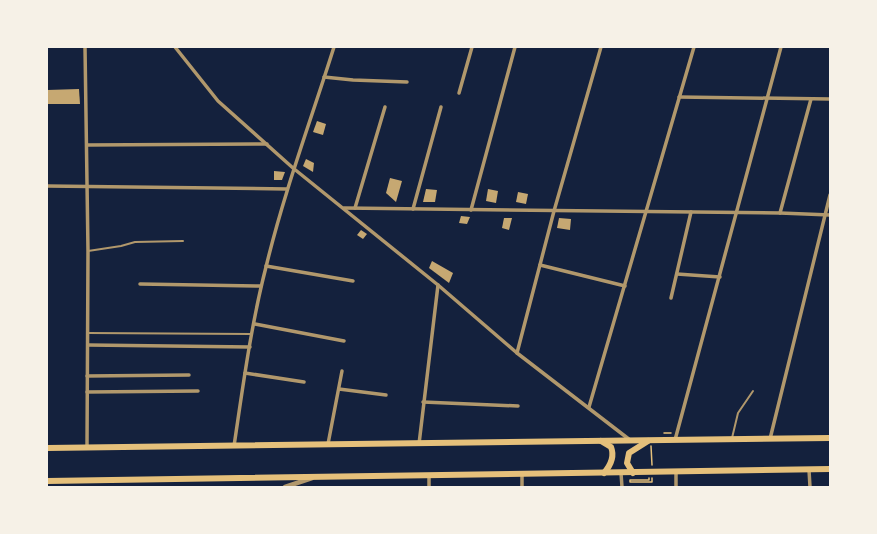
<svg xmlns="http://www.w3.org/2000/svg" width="877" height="534" font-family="'Sofia Sans Condensed',sans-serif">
<rect width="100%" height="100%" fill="#14213d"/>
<g fill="#c6a872">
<path d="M79,89L80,104H47V90Z"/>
<path d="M317,121L326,124L323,135L313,132Z"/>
<path d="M306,159L314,163L313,172L303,166Z"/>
<path d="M274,171L285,172L282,180H274Z"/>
<path d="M390,178L402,181L396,202L386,193Z"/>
<path d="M426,189L437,190L435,202H423Z"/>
<path d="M488,189L498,191L496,203L486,201Z"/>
<path d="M518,192L528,194L526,204L516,202Z"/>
<path d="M461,216L470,217L467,224L459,223Z"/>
<path d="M504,218H512L509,230L502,228Z"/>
<path d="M559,218L571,219L570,230L557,228Z"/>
<path d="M361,230L367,234L363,239L357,235Z"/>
<path d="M432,261L453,273L449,283L429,268Z"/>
</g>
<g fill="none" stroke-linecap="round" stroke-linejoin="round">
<g stroke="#e5c07b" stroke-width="1.5">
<path d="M664,433H671"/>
<path d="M651,446L652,465"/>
<path d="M649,478V480H630V482H652V478"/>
</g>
<g stroke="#b1986c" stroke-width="2">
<path d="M88,251L121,246L135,242L183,241"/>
<path d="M88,333L251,334"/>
<path d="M732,438L738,413L753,391"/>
</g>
<g stroke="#b1986c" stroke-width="3.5">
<path d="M85,47L88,251L87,447"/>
<path d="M175,47L218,101L293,168L438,285L517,353L630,440"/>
<path d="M324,77L353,80L407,82"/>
<path d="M459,93L472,47"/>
<path d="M679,97L830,99"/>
<path d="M87,145L267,144"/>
<path d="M47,186L287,189"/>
<path d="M344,208L780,213L830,215"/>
<path d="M355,208L385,107"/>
<path d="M413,209L441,107"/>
<path d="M471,210L515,47"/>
<path d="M780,213L811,99"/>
<path d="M540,265L625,286"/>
<path d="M266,266L353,281"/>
<path d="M677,274L720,277"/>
<path d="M140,284L261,286"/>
<path d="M671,298L691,212"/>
<path d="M255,324L344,341"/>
<path d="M88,345L250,347"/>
<path d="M517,353L554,211L601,47"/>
<path d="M245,373L304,382"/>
<path d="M87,376L189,375"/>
<path d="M339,389L386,395"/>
<path d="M87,392L198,391"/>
<path d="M423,402L518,406"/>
<path d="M589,407L694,47"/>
<path d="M770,439L830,195"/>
<path d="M675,440L781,47"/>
<path d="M328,444L342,371"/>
<path d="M419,444L438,285"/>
<path d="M234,446C243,386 251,325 266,267C284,192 311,120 334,47"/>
<path d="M809,470L810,487"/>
<path d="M621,473L622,487"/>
<path d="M429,487V476"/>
<path d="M522,487V474"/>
<path d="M676,487V473"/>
</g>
<path stroke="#b1986c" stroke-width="4.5" d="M285,487L312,478"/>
<g stroke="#e5c07b" stroke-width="6">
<path d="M601,441L611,447C615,457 610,466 604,473"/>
<path d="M47,448L830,438"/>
<path d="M633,473L627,463L629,453L648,441"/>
<path d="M47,481L830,469"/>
</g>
</g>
<rect width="877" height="534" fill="none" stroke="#f6f1e7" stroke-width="96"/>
</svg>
